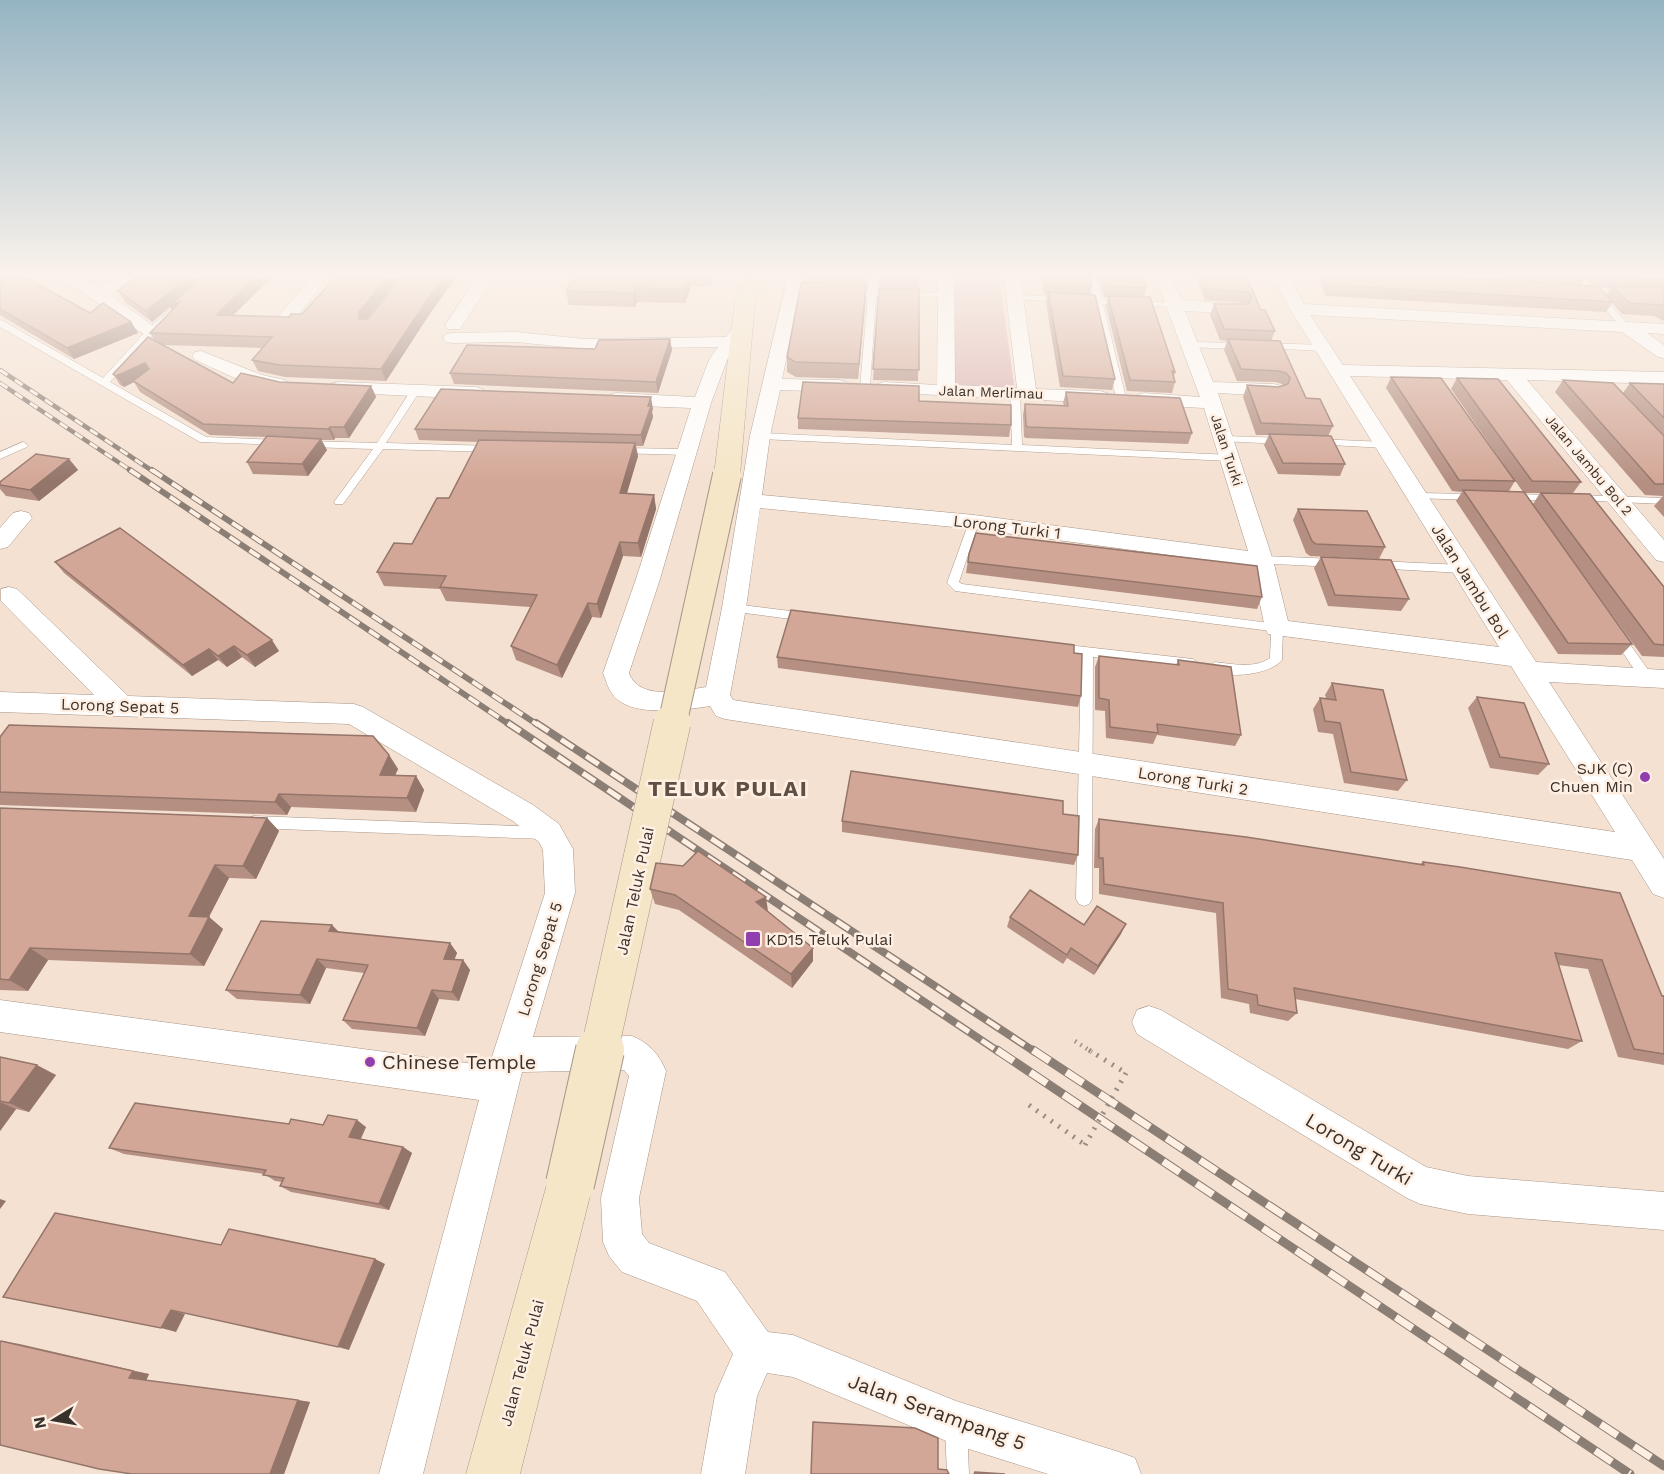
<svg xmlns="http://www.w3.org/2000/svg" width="1664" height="1474" font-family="'Work Sans',sans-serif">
<rect width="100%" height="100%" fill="#f5e1d2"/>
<path fill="#ddb3b2" d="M949,276H999L1015,392H952Z"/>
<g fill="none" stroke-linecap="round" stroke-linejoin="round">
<defs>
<g id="service">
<path d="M29,276H40L0,291V286Z"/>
<path d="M870,276H878L877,291L946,293L950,295L946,297L876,296L870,387L865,390L860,387L868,296L849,295L845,293L849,291H869Z"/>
<path d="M1088,276H1096L1102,299L1173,303L1177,305L1173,307L1103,304L1126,398L1124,400L1116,398L1094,304L1015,299L1011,297L1015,295L1093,298Z"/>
<path d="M1303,276H1341L1342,277L1338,279L1307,278Z"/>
<path d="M1575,276H1583L1628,324V328H1622Z"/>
<path d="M169,311L176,313L154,333L110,382L206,437L280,440L285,443L284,445L200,442L0,327V320L3,321L103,378L148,329Z"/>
<path d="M1190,342L1242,343L1246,346L1242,349L1187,347V343Z"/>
<path d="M1264,343L1324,345L1328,348L1324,351L1261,348L1260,346Z"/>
<path d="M412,389L420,391L386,443L493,446L498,449L493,452L383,449L343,504H335L334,502L373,449L308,447L303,444L308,441L377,443Z"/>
<path d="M1015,389L1020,392L1022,445L1230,455L1235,458L1230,461L760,439L755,436L760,433L1012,445L1010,392Z"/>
<path d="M1224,436L1284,438L1289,441L1284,444L1220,441L1219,439Z"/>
<path d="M1316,439L1385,442L1390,445L1385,448L1312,444L1311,442Z"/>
<path d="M23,442L28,445L27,447L0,459V452Z"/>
<path d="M620,448L687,449L692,452L687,455L616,453L615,451Z"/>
<path d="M1417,493L1477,494L1482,497L1477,500L1413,498V494Z"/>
<path d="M1512,494L1555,495L1560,498L1555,501L1508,499L1507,497Z"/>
<path d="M1578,495L1664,498V504L1574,500L1573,498Z"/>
<path d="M974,519L979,522L959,582L962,584L1277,624L1283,628L1282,660C1271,675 1220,681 1209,667L1215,662C1233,664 1254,669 1270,658L1271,631L955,591L947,583L969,522Z"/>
<path d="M1262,556L1334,559L1340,563L1334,567L1258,563L1256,560Z"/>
<path d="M1377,561L1462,565L1468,569L1462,573L1373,568L1371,565Z"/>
<path d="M734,604L806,613L812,617L806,621L730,611L728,608L730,605Z"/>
<path d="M1617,631L1621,632L1652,675L1653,678L1652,681H1642L1613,638L1611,635L1613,632Z"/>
<path d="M1058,644L1193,659L1199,664L1193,669L1093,657L1092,899L1089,904L1084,906L1079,904L1076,899L1081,655L1054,651L1052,648L1054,645Z"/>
<path d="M254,816L544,827L549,829L551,833L549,837L544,839L254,828L249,826L247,822L249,818Z"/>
<path d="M956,1417L964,1420L967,1428L969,1474H947L945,1428L948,1420Z"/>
</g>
<g id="minor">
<path d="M58,276H77L99,288L117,276H135L111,295L160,331L157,335H145Z"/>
<path d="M313,276H329L293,321H281L279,317L281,313Z"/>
<path d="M478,276H494L460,329H448L445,325Z"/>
<path d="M788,276H804L782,379L839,380L846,382L848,386L846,390L839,392L780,390L770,436L762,495L974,515L1248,551L1204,408L1144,405L1137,403L1135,399L1137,395L1144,393L1200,397L1155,276H1171L1181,300L1238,304L1246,309L1238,314L1185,311L1213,382L1274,384L1281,386L1283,390L1281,394L1274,396L1218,393L1273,560L1288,621L1499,647L1290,309L1273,276H1289L1304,304L1664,324V334L1647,333L1664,345V358L1658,357L1622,332L1310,315L1343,365L1664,372V384L1527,380L1664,540V562L1656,560L1507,380L1350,376L1536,662L1664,670V688L1549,682L1664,859V898L1653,894L1632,860L725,719L716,716L710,706C685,710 631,718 613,695C608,689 606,680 603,673L636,579L691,408L616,405L609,403L607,399L609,395L616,393L695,397L709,360L718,347L585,349L516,342L452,343L446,342L443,338L446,334L452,333L516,332L585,339L726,337L736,323H748L751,327L727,360L711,403L660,579L629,673C639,701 682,691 706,687L722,608L750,436ZM760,508L974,529L1252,566L1265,628L1268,634L1511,666L1615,832L733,700L730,695L746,608Z"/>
<path d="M938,276H954L955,385L1017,388L1004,276H1020L1036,389L1100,391L1107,393L1109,397L1107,401L1100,403L877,392L875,388L877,384L884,382L937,385Z"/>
<path d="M201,351L262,375L285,380L287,384L285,388C261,394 217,369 195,360L192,356L195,352Z"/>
<path d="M338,382L476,387L483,389L485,393L483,397L476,399L331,392L329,388L331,384Z"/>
<path d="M21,511L29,513L32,518L8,547L0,549V528L13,513Z"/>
<path d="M9,587L17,589L128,696L354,704L363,707L533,805L559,824L568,840L573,849L575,893L533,1037L632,1036C649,1043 659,1054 666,1071L639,1198L642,1234L649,1243L725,1272L768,1332L793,1335L956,1401L1119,1452L1135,1458L1141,1474H1048L956,1445L793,1377L767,1373L757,1396L745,1474H701L715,1395L733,1354L697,1301L622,1272L609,1256L603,1242L601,1198L629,1076L624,1070L522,1072L423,1474H379L479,1100L0,1032V1000L489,1066L545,893L543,850L539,842L513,821L349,724L0,712V692L94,695L1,601V589Z"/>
<path d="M1149,1006L1161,1010L1426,1167L1468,1176L1664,1192V1230L1468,1214L1420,1204L1407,1198L1137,1034L1132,1022L1137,1010Z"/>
</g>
<g id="secondary">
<path d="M747,276H766L762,291L755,301L740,475L736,480L727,483L718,480L714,475L735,301L742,291Z"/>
<path d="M570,1161L586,1168L593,1184L520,1474H466L547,1184L554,1168Z"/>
</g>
</defs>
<use href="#service" stroke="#a79587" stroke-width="1"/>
<use href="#minor" stroke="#a79587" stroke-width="1"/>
<use href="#secondary" stroke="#a79587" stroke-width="1"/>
<path stroke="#9b8c82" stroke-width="4.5" stroke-dasharray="1.5 5" stroke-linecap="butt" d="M1075,1041L1092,1052"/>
<g stroke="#9b8c82" stroke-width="5" stroke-dasharray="2 7" stroke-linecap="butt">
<path d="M1089,1050L1126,1073"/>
<path d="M1029,1105L1085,1145"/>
</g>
<use href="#service" fill="#fff" fill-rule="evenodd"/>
<use href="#minor" fill="#fff" fill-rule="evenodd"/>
<use href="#secondary" fill="#f5e6c7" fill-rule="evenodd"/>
<defs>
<g id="rail-far3">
<path d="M0,370L154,472"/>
<path d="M0,383L133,472"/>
</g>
<g id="rail-far2">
<path d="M130,470L510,725"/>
<path d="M152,470L538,725"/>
</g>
<g id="rail-far1">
<path d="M508,723L999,1052"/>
<path d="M536,723L1035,1052"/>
</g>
<g id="rail">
<path d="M997,1050L1630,1474"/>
<path d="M1033,1050L1664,1466"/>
</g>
</defs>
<use href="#rail-far3" stroke="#8b7e74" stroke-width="4.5"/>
<use href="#rail-far2" stroke="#8b7e74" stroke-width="6"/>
<use href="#rail-far1" stroke="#8b7e74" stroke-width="8"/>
<use href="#rail" stroke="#8b7e74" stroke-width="9"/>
<use href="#rail-far3" stroke="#ffefe3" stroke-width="3" stroke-dasharray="9" stroke-linecap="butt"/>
<use href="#rail-far2" stroke="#ffefe3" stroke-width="4" stroke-dasharray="12" stroke-linecap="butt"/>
<use href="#rail-far1" stroke="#ffefe3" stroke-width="5" stroke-dasharray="15" stroke-linecap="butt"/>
<use href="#rail" stroke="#ffefe3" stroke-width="7" stroke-dasharray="20" stroke-linecap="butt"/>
<defs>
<path id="secondary-bridge-far2" d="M672,725L727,475"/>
<path id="secondary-bridge-far1" d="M599,1052L672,723"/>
<path id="secondary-bridge" d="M570,1184L600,1050"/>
</defs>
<use href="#secondary-bridge-far2" stroke="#a79587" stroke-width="30" stroke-linecap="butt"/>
<use href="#secondary-bridge-far1" stroke="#a79587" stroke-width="38" stroke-linecap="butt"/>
<use href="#secondary-bridge" stroke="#a79587" stroke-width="50" stroke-linecap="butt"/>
<path stroke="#9b8c82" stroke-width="5" stroke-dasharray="2 7" stroke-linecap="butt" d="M1085,1145L1126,1073"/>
<use href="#secondary-bridge-far2" stroke="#f5e6c7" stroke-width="28"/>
<use href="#secondary-bridge-far1" stroke="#f5e6c7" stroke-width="37"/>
<use href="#secondary-bridge" stroke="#f5e6c7" stroke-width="48"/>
</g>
<g fill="#b59082" fill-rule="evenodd">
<path d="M0,276L90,313L131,322L138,333L74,359L0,315Z"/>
<path d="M138,276H273L233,315L289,317L302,314L401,276L367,319L429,315L386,381L285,377L258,371L252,360L262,348L162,345L233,383L279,382L371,386L376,397L349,438H335L334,440H321L327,450L308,476L253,474L247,462L266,437L210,435L140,392L134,382L124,387L120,385L113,374L155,341L150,333L172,311L170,307L152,322L125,302L118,291Z"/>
<path d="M574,276H713L710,286H691L685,303L637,302L635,307L569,305L566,291Z"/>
<path d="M803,276H868L867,290H866L858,379L796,377L787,372V357L803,283Z"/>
<path d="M880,276H920L919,290L918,381L873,380Z"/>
<path d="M1041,276H1090L1092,285L1090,295L1115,379L1112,390L1060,387L1046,303L1047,294H1044Z"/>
<path d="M1098,276H1142L1146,288L1144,297L1175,372L1174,377L1175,382L1172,393L1127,391L1106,306L1108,297H1104Z"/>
<path d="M1196,276H1246L1261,310L1275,331L1271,341L1306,398L1333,426L1328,436L1345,464L1340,476L1278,474L1264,445L1269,435H1256L1243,397L1247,385L1279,387L1283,386L1282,384L1275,382L1237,381L1224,350L1227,341L1220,340L1210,315L1214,304H1245L1244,303L1205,300Z"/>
<path d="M1322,276H1664V321L1654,316L1622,314L1612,303L1606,312L1326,296L1319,281ZM1586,277L1595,285H1581ZM1598,287L1611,288L1606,295Z"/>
<path d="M670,339L672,350L658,393L454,384L450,373L595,349Z"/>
<path d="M1391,377L1515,481L1509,491L1523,492L1451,389L1457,378L1581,482L1573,493L1664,587V657L1642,656L1553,533L1632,644L1621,655L1558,654L1456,501L1462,492L1452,491L1386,388ZM1525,493H1540L1533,504Z"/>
<path d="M1563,380L1623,393L1630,383L1664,384V517L1654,506L1663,496L1645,495L1555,392Z"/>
<path d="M1066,392L1192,433L1188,444L1026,438L1024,437L1023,415L1025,404L1064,405L1063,403Z"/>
<path d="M919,401L1011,425L1009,437L798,429V418Z"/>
<path d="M653,409L652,412L653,417L643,446H636L638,456L627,493L654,495L656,509L641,557L623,556L601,618L592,617L562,678L516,660L511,646L530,607L446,601L440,589L384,586L377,572L412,544L449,498L479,442L419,440L415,429Z"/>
<path d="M69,459L78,470L39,501L6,496L0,489V482Z"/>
<path d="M1298,509L1385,547L1379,559L1310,556L1306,553L1293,520Z"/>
<path d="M969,554L1262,597L1257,609L966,573Z"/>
<path d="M1321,557L1409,599L1401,611L1328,606L1314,568Z"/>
<path d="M55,562L279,651L255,667L242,657L227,667L218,660L192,676L64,573Z"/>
<path d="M1074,653L1081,696L1078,707L778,668L777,657Z"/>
<path d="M1099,656L1176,665L1178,660L1241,735L1235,746L1157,735L1153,744L1106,738L1105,711L1095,710V667Z"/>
<path d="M1332,683L1407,780L1398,791L1344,783L1333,734L1318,732L1313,709L1320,698H1326L1325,695Z"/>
<path d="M1477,697L1549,764L1538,775L1490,768L1468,708Z"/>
<path d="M0,737L389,755L398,769L395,775L416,776L424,790L416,812L291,807L287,815L0,805Z"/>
<path d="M0,808L267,818L279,831L256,879L229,878L209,917L223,929L204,966L48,960L28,991L0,990Z"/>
<path d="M1063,814L1078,855L1074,865L842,832V821Z"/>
<path d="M1099,819L1420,864L1423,862L1460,867L1664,996V1065L1618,1057L1588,969L1558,965L1582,1041L1568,1049L1295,999L1297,1013L1288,1021L1250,1013L1249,1004L1221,998L1216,913L1099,894V868H1094L1095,829Z"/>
<path d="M650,889L768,911L813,948V961L792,988L679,910L655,904Z"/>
<path d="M1010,917L1084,925L1121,934L1094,975L1067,958L1063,964L1007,927Z"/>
<path d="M339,932L450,943L457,953L454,960H463L470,970L459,1001L439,999L425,1036L352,1029L343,1020L364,973L326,968L310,1004L237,999L226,990Z"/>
<path d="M0,1057L56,1075L29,1112L16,1109L0,1131Z"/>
<path d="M289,1124L366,1127L361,1139L403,1147L412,1153L389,1210L291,1192L280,1186L282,1182L275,1181L264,1174L124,1154L109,1148Z"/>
<path d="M1,1341L20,1344L149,1374L146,1380L310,1402L284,1474Z"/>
</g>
<g fill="#94756a">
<path d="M0,276H14L0,284Z"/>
<path d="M189,276H208L181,301L176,317L170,307L152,322L146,311Z"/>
<path d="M256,276H273L222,326L216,315Z"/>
<path d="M388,276H401L363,324L359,319V312Z"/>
<path d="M445,276H457L429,315L386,381L381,369L425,303Z"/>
<path d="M688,276H690L691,286L685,303L684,289Z"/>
<path d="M709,276H713L710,286Z"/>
<path d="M866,284V298L858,379L859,364Z"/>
<path d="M635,288L637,302L635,307L633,293Z"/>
<path d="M131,322L138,333L74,359L67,348Z"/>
<path d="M670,339L672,350L658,393L656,382Z"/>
<path d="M145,363L152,374L133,381L134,382L124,387L116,376Z"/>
<path d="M371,386L376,397L349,438L344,427Z"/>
<path d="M651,397L653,409L652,412L653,417L643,446L641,435Z"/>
<path d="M330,427L335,438L334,440L328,429Z"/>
<path d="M321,439L327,450L308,476L302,464Z"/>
<path d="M635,443L638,456L623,506L620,493Z"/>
<path d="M69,459L78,470L39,501L30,490Z"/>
<path d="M654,495L656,509L641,557L638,543Z"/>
<path d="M620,542L623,556L601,618L597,604Z"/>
<path d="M588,603L592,617L562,678L557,665Z"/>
<path d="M272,640L279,651L255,667L247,655Z"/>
<path d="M234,646L242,657L227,667L218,656Z"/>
<path d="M209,649L218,660L192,676L183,665Z"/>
<path d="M389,755L398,769L389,789L380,775Z"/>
<path d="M416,776L424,790L416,812L407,798Z"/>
<path d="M279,794L291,807L287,815L275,802Z"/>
<path d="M267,818L279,831L256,879L243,866Z"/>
<path d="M215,865L229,878L203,928L189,916Z"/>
<path d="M766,897L768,911L756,902Z"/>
<path d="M209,917L223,929L204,966L190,954Z"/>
<path d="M1126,924L1121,934L1094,975L1098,966Z"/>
<path d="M332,925L341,934L329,931Z"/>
<path d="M450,943L457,953L451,968L444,959Z"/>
<path d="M30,948L48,960L28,991L9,980Z"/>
<path d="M813,948V961L792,988L791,974Z"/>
<path d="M317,959L326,968L310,1004L300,995Z"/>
<path d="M463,960L470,970L459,1001L452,992Z"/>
<path d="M432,990L439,999L425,1036L417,1028Z"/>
<path d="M37,1065L56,1075L29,1112L9,1103Z"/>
<path d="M0,1102L16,1109L0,1131Z"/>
<path d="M357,1120L366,1127L358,1144L349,1137Z"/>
<path d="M403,1147L412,1153L389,1210L379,1204Z"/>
<path d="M0,1199L6,1201L0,1209Z"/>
<path d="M375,1259L385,1264L349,1350L338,1347Z"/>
<path d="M171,1310L185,1314L176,1332L161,1328Z"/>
<path d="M133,1371L149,1374L146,1381L129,1378Z"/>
<path d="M298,1400L310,1402L284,1474H270Z"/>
</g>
<g fill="#d3a797" stroke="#94756a" stroke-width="1.5">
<path d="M11,276H23L90,313L103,303L131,322L67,348L0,309V279Z"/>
<path d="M138,276H189L146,311L118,291Z"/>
<path d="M204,276H256L216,315L289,317L291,314H302L337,276H388L359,312V319H368L403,276H445L425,303L381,369L279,365L252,360L272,337L150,333L181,301L169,306Z"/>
<path d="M574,276H688L684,289L635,288L633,293L566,291Z"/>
<path d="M1045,276H1090L1092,285L1046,283Z"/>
<path d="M1103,276H1142L1146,288L1106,286Z"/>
<path d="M1203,276H1246L1261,310H1265L1275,331L1224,329L1214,304H1248L1252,297L1248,292L1208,289Z"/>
<path d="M1326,276H1418L1597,286L1613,302L1331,285Z"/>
<path d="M1602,276H1664V280L1603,276Z"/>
<path d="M801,283L866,284L859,364L795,362L787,357Z"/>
<path d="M1612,286L1664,288V306L1662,305L1629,303Z"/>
<path d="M879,289H919V370L873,369Z"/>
<path d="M1048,292L1095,295L1115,379L1063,376Z"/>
<path d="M1108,296L1150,297L1175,372L1172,371L1175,382L1130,380Z"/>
<path d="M148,337L233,383L241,373L279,382L371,386L344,427H330L328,429L203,424L133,381L149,369L145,363L116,376L113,374Z"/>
<path d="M670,339L656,382L450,373L467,345L595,349L599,340Z"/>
<path d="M1228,339L1280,341L1306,398L1320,399L1333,426L1261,423L1247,385L1279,387L1288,384L1290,378L1286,373L1279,371L1241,369Z"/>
<path d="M1391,377L1441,378L1515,481L1459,480Z"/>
<path d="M1457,378L1498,379L1581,482L1532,481Z"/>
<path d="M1563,380L1613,383L1664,436V484H1655Z"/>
<path d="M803,382L919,386V401L1011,405V425L798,418Z"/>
<path d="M1630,383L1664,384V418Z"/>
<path d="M441,389L651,397L648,406H651L641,435L415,429Z"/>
<path d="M1066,392L1180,398L1192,433L1028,427L1026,426L1025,404L1068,406Z"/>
<path d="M1269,434L1331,436L1345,464L1283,463Z"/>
<path d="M267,436L321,439L302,464L247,462Z"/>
<path d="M479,440L635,443L620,493L654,495L638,543L620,542L597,604L588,603L557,665L511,646L537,595L440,587L446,576L377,572L394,543L412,544L437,498H449Z"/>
<path d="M36,454L69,459L30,490L0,485V482Z"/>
<path d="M1463,490L1524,492L1632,644L1568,643Z"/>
<path d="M1541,493L1590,494L1664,587V645L1654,644Z"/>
<path d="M1298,509L1367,511L1385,547L1316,544L1312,541Z"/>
<path d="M120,528L272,640L247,655L234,646L218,656L209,649L183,665L55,562Z"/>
<path d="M976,533L1257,566L1262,597L968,562L969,554Z"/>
<path d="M1321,557L1391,560L1409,599L1335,595Z"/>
<path d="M791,610L1074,645V653L1082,654L1081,696L777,657Z"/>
<path d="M1099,656L1179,665L1178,660L1231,667L1241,735L1157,724L1158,733L1110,727L1109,700L1099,698Z"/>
<path d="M1332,683L1383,690L1407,780L1351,772L1340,723L1325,721L1320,698L1336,700Z"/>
<path d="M1477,697L1524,703L1549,764L1500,757Z"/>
<path d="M9,725L373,736L389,755L380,775L416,776L407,798L279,794L275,802L0,792V737Z"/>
<path d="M851,771L1063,801V814L1079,816L1078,855L842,821Z"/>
<path d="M0,808L267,818L243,866L215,865L189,916L209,917L190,954L30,948L9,980L0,979Z"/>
<path d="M1099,819L1246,837L1424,865L1423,862L1460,867L1620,893L1662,996H1664V1054L1634,1049L1602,960L1555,953L1582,1041L1294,988L1297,1013L1258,1005L1257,995L1228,989L1223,903L1104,884L1103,858H1099Z"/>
<path d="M698,851L766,897L756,902L813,948L791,974L675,895L650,889L656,863L683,866Z"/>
<path d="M1030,890L1084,925L1097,906L1126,924L1098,966L1071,948L1067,955L1010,917Z"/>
<path d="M261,921L332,925L329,931L450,943L444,959L463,960L452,992L432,990L417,1028L343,1020L368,965L317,959L300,995L226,990Z"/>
<path d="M0,1057L37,1065L9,1103L0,1101Z"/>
<path d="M135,1103L289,1124L291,1119L323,1125L328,1115L357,1120L349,1137L403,1147L379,1204L280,1186L284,1178L263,1175L266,1170L109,1148Z"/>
<path d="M55,1213L221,1245L229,1229L375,1259L338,1347L171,1310L161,1328L3,1297Z"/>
<path d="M1,1341L133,1371L129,1378L298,1400L270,1474H132L99,1469L0,1445V1343Z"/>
<path d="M813,1422L915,1428L938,1438V1469L947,1470L949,1474H811Z"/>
<path d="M975,1472L1005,1474H974Z"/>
</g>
<linearGradient id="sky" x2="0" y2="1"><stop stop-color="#95b4c3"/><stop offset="0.57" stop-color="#faf2eb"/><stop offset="1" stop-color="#faf2eb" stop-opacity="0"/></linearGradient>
<rect width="1664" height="482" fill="url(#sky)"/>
<g fill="#913fae" stroke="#ffefe3" stroke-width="2">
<circle cx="1645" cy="777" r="6"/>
<rect x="745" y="931" width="16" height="16" rx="3"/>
<circle cx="370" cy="1062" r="6"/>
</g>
<g text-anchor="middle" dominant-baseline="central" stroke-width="5" stroke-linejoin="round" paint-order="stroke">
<g font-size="14" fill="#39312b" stroke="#ffefe3">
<text transform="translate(991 392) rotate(2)">Jalan Merlimau</text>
<text transform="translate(1227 450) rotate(72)">Jalan Turki</text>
<text transform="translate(1589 465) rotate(50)">Jalan Jambu Bol 2</text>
</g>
<g font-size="16" fill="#39312b" stroke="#ffefe3">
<text transform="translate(1007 527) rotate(7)">Lorong Turki 1</text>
<text transform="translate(1470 581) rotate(58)">Jalan Jambu Bol</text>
<text transform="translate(120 706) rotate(2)">Lorong Sepat 5</text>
<text transform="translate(1193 781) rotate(9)">Lorong Turki 2</text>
<text transform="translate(635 891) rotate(-78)">Jalan Teluk Pulai</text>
<text transform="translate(540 959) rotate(-73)">Lorong Sepat 5</text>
<text transform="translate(522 1363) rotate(-75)">Jalan Teluk Pulai</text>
</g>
<g font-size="16" fill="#39312b" stroke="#ffefe3" text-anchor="end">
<text x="1633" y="768">SJK (C)<tspan x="1633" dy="18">Chuen Min</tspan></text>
<text x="766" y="939" text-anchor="start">KD15 Teluk Pulai</text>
</g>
<g font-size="20" fill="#39312b" stroke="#ffefe3" text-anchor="start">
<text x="382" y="1062">Chinese Temple</text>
</g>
<g font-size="20" fill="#39312b" stroke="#ffefe3">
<text transform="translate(1359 1149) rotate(31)">Lorong Turki</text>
<text transform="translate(937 1412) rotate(20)">Jalan Serampang 5</text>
</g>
<g font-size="22" font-weight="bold" letter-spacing="1.5" fill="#605043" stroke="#ffefe3">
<text x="728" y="788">TELUK PULAI</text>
</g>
</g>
<g transform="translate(54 1420) rotate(259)" stroke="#ffefe3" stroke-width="4.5" paint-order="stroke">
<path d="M0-4.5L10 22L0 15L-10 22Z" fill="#39312b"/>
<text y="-9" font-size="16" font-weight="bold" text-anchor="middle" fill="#39312b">N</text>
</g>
</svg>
